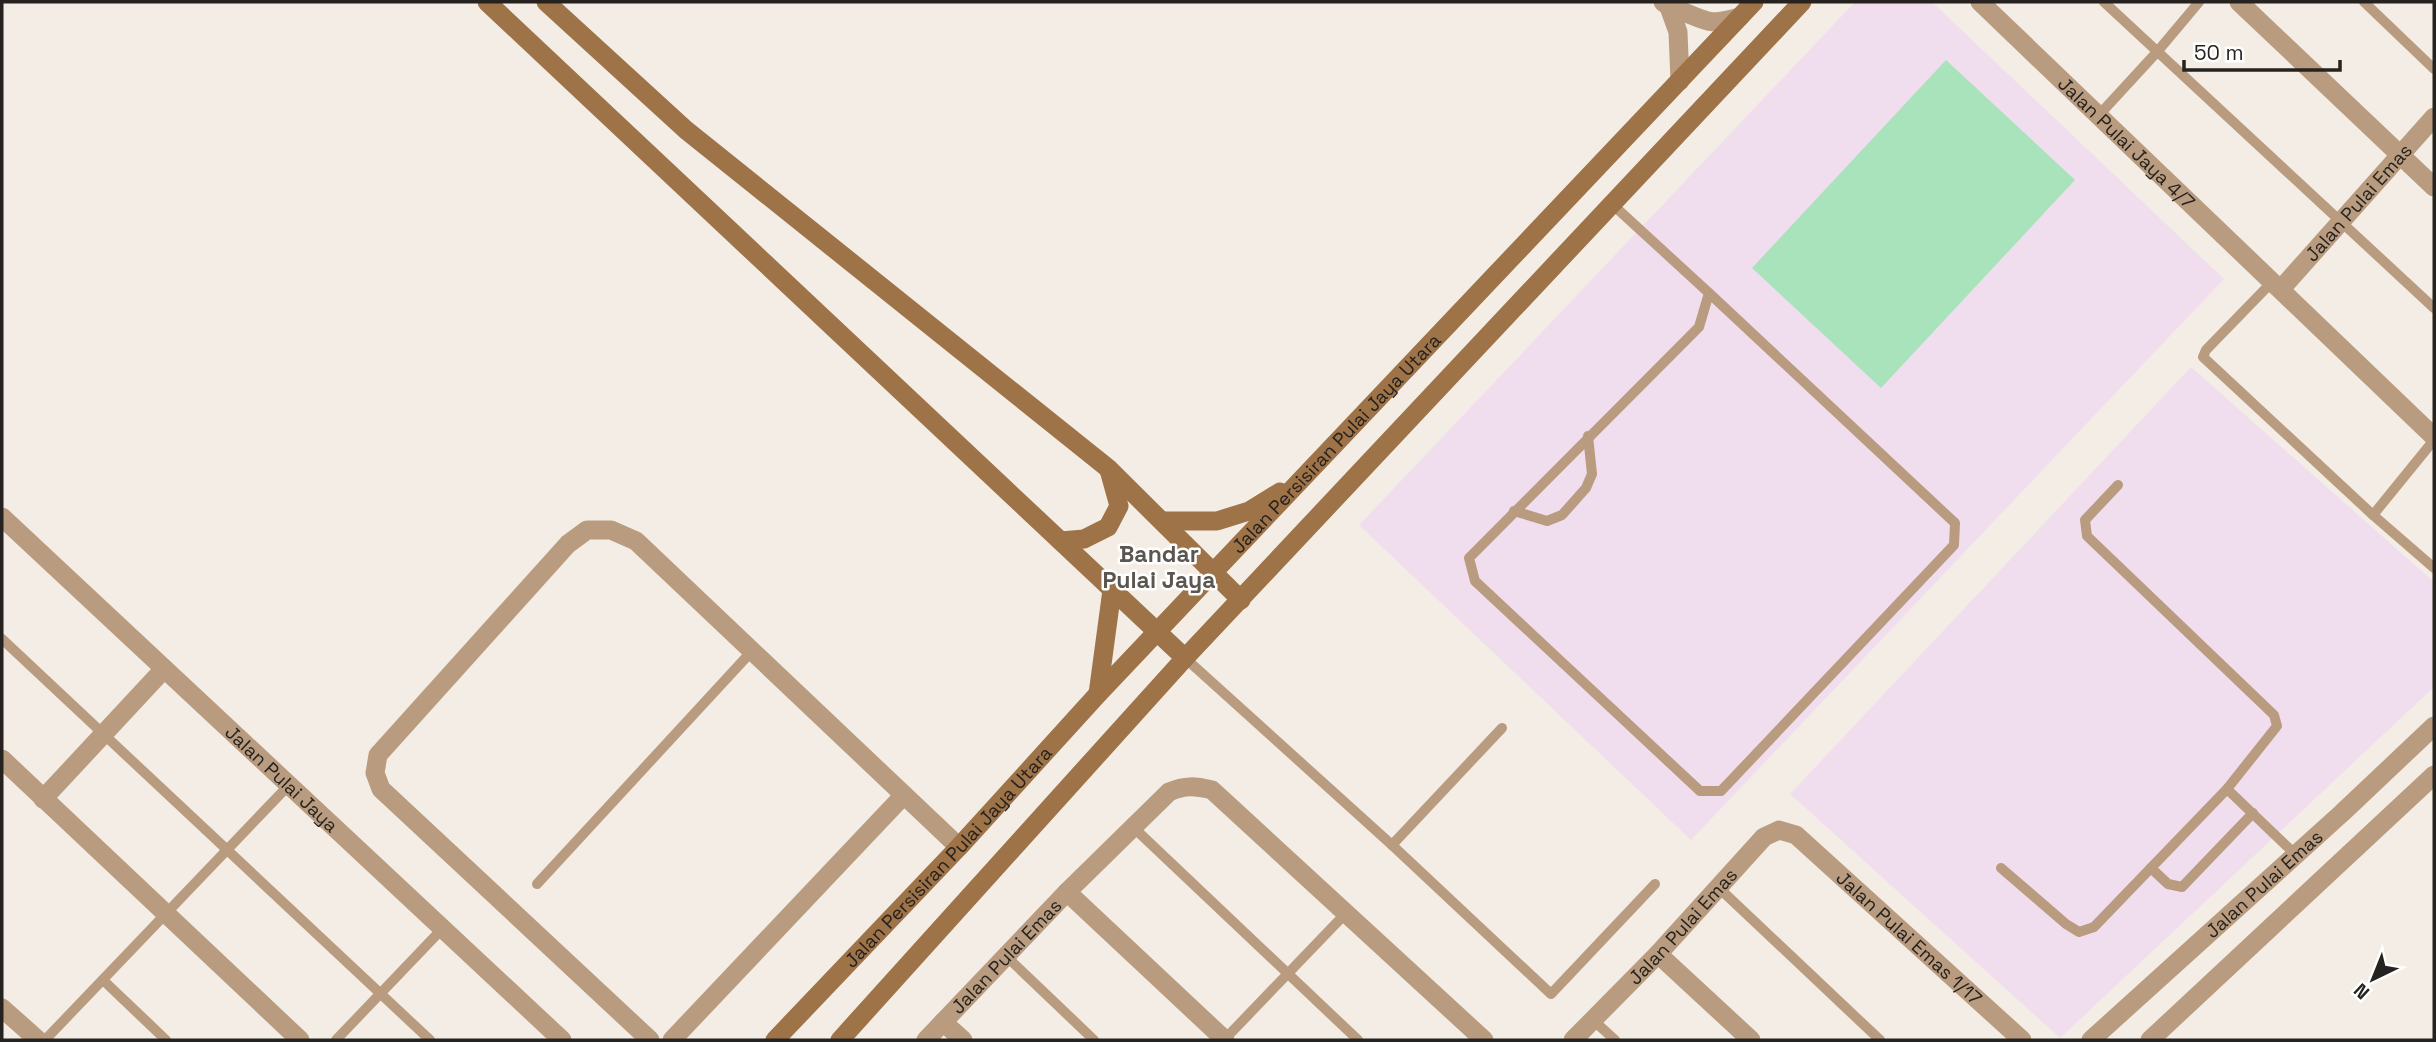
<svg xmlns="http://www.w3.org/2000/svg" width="2436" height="1042" font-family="'Space Grotesk',sans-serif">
<rect width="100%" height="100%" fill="#f4ede5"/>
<g fill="#f0deee">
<path d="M1855,2H1932L2224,279L1691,840L1359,525Z"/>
<path d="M2191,367L2434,582V687L2060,1038L1790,794Z"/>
</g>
<path fill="#a8e3bb" d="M1946,60L2075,180L1881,388L1752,268Z"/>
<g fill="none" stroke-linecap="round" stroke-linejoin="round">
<g stroke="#b99c7f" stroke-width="10">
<path d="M2104,2L2434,308"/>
<path d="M2364,2L2434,69"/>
<path d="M2099,115L2157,52L2199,2"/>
<path d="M1612,204L1709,293L1699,327L1469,558L1475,581L1700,791H1721L1954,545L1955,523L1709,293"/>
<path d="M2272,282L2206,350L2203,357L2373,515L2434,568"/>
<path d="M2118,485L2085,520L2087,536L2274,715L2277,726L2227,789L2296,855"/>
<path d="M1514,511L1547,521L1562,515L1586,488L1592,474L1588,436"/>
<path d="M2373,515L2434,440"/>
<path d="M2,639L430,1040"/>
<path d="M1185,658L1392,845L1551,994L1655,884"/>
<path d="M1133,827L1358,1040"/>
<path d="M1392,845L1502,728"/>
<path d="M2001,868L2066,924L2079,932L2094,927L2227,789"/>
<path d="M2151,868L2168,884L2182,887L2253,813"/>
<path d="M537,884L752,651"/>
<path d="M1719,888L1880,1040"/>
<path d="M1006,956L1094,1040"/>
<path d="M103,980L166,1040"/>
<path d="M1593,1020L1615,1040"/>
<path d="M45,1040L289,785"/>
<path d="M336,1040L443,928"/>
<path d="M1224,1040L1347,912"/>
</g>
<g stroke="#b99c7f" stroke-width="19">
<path d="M1663,2C1670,8 1676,9 1684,12C1710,23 1712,25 1740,17"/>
<path id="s1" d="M1980,2L2434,437"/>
<path d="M2239,2L2434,187"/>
<path d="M1669,7L1678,32L1680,81"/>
<path id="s2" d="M2281,289L2434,117"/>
<path id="s3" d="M2,517L562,1040"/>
<path d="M2,759L300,1040"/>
<path d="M43,799L164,669"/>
<path d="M1067,892L1225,1040"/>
<path d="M1658,954L1751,1040"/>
<path d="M2,1008L38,1040"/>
<path d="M943,1022L963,1040"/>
<path d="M650,1040L381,789L375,773L378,755L568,544L587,530H611L636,541L959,847"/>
<path d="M672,1040L904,795"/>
<path id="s4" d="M926,1040L1067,892L1169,792C1185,785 1195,786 1212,790L1484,1040"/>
<path id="s5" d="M1573,1040L1658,954L1764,837L1779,830L1796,835L2022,1040"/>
</g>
<g stroke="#b99c7f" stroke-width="19">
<path id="s6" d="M2091,1040L2342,813L2434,726"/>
<path d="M2150,1040L2434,775"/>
</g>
<g stroke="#9e7348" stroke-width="19">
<path d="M487,2L1185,658"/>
<path d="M546,2L686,130L1109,469L1241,600"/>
<path d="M1162,521H1217L1249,511L1280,492"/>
<path d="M1061,541L1084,539L1108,527L1119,506L1109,470"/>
<path d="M1098,694L1112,590"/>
<path id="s7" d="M775,1040L959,847L1098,694L1754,2"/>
<path d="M840,1040L1185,658L1802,2"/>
</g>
</g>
<g text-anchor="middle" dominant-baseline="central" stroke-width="5" stroke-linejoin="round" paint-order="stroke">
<g font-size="19" fill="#25221f" stroke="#fff">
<text stroke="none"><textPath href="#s1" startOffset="203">Jalan Pulai Jaya 4/7</textPath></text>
<text stroke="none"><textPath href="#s2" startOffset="116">Jalan Pulai Emas</textPath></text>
<text stroke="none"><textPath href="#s7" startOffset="819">Jalan Persisiran Pulai Jaya Utara</textPath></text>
<text stroke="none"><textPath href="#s3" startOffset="383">Jalan Pulai Jaya</textPath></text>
<text stroke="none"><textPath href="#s7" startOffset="252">Jalan Persisiran Pulai Jaya Utara</textPath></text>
<text stroke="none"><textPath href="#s6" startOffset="233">Jalan Pulai Emas</textPath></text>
<text stroke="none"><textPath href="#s5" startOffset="158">Jalan Pulai Emas</textPath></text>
<text stroke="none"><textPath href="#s5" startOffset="466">Jalan Pulai Emas 1/17</textPath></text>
<text stroke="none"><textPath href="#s4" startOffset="116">Jalan Pulai Emas</textPath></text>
</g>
<g font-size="23" font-weight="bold" fill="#5c5650" stroke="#fff">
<text x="1159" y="554">Bandar<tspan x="1159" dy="26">Pulai Jaya</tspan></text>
</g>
</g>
<rect width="2436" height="1042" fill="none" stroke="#25221f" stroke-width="7"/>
<g transform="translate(2373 979) rotate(223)" stroke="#ffffff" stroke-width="5" paint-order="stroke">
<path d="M0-5L12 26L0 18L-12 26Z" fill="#25221f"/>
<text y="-10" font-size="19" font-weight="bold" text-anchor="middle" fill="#25221f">N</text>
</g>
<path d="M2184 60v10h156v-10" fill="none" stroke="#25221f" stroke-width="3.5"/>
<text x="2194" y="60" font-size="21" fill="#25221f" stroke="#ffffff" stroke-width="5" paint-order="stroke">50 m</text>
</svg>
